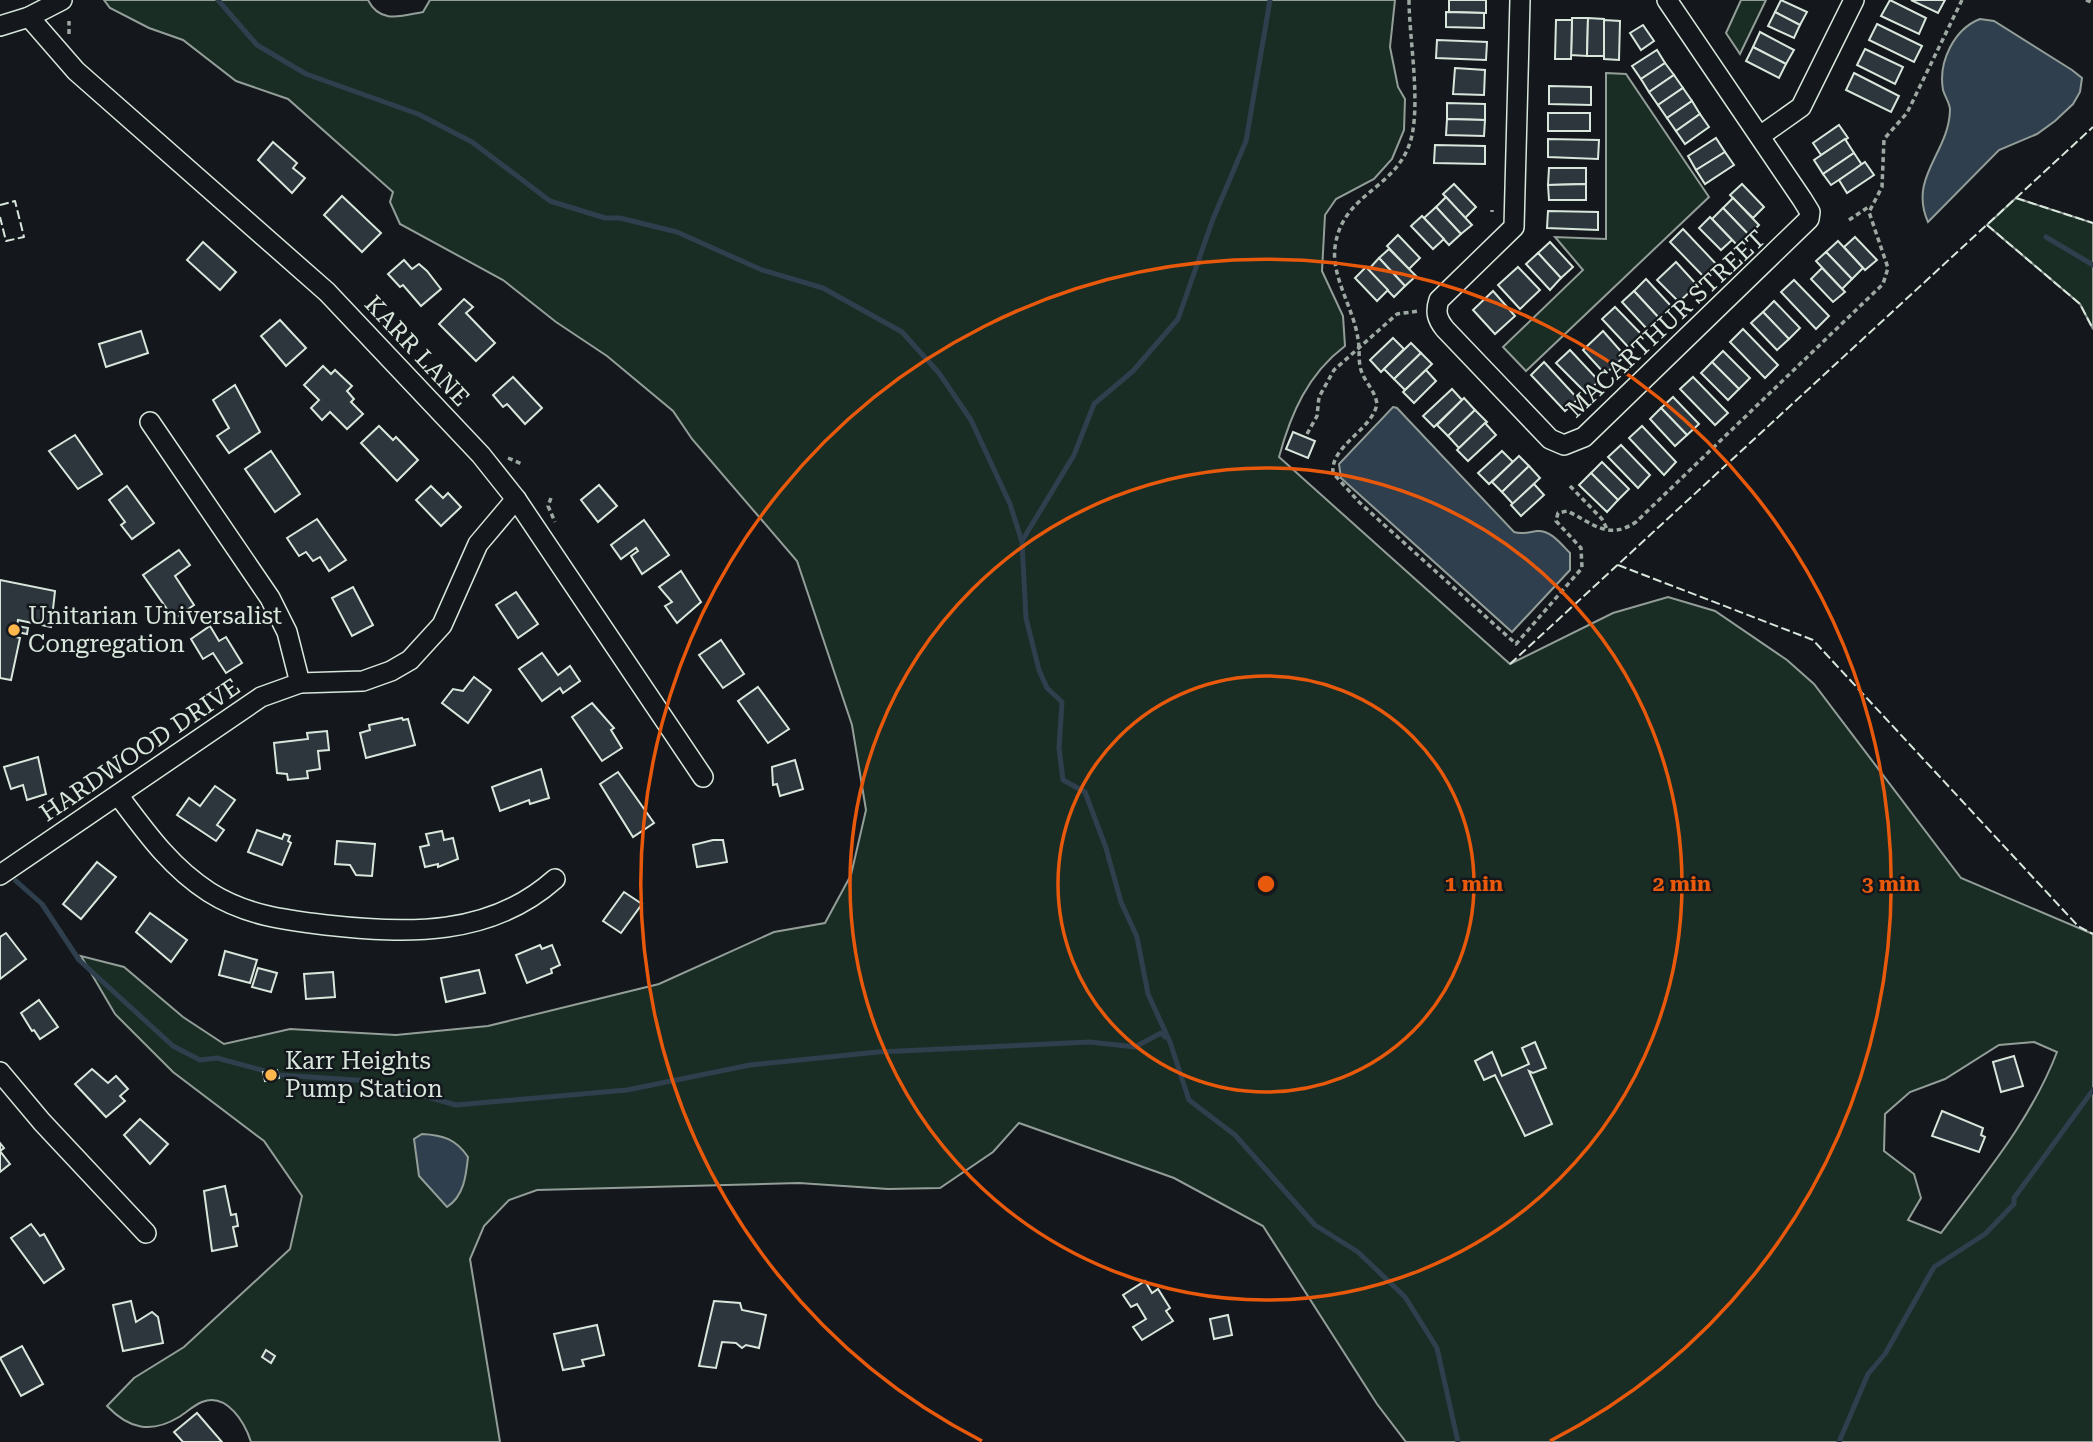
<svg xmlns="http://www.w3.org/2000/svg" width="2093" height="1442" font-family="'Roboto Serif',serif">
<rect width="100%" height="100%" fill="#14181c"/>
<g fill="#1a2d24" stroke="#939e99" stroke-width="2" fill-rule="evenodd">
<path d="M104,0H368C380,24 401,16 423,12L430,0H1395L1390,47L1398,87L1405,99L1404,130L1392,159L1374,179L1336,199L1325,215L1322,271L1343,316L1345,346C1308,374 1291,413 1279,457L1510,664L1613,613L1668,597L1715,611L1787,660L1814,684L1961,878L2093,934V1442H1406L1377,1404L1263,1226L1174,1178L1019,1123L993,1152L940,1188L888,1189L799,1183L537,1190L509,1200L484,1226L470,1259L500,1442H251C245,1423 227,1392 202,1402C194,1405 187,1412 179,1417C151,1434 129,1429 107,1406L134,1378L184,1347L290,1249L302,1196L264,1141L173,1072L115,1014L81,956L124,967L183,1017L224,1044L290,1029L396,1035L488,1026L659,984L774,932L825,923L851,875L866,810L852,725L797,561L692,439L673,411L607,356L556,322L503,280L400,224L390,202L393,192L288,99L236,81L183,40L149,28L110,8ZM2034,1042L2057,1052C2031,1120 1984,1175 1941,1233L1908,1220L1921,1198L1914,1174L1884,1151L1885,1114L1910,1092L1945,1079L1999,1045Z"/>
<path d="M1741,0H1766L1740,54L1726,33Z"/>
<path d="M1606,73L1626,74L1709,197L1526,371L1503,347L1583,270L1555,237L1606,239Z"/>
<path d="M2016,198L2093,223V329L2080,304L1987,225Z"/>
</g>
<g fill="#2f3f4d" stroke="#939e99" stroke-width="2">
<path d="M1980,19L1994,21L2072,70L2082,78L2080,92L2073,104L2055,121L2037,134L1999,150L1928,222C1908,177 1949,153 1950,110C1950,103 1945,97 1943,90C1938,62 1954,29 1980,19Z"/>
<path d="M1393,407L1397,408L1514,532C1523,535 1528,532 1537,531C1551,530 1561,544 1570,553V570L1512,632L1341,478L1339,464Z"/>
<path d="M422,1134C443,1135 456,1139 468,1157C466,1176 464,1196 447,1207L419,1176L414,1139Z"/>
</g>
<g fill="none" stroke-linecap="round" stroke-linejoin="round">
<g stroke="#2f3f4d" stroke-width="5">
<path d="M218,0L257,45L306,74L418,114L472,142L550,201L605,218H620L677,232L762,270L823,288L902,332L939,373L971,420L1010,504L1022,542L1026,618L1039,670L1047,688L1062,702L1059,748L1063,780L1085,792L1106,848L1121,902L1137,937L1148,994L1170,1042L1189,1100L1235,1135L1315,1225L1358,1252L1405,1297L1437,1348L1458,1442"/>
<path d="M2046,237L2093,265"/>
<path d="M1022,541L1074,455L1094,404L1133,371L1178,319L1213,219L1246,141L1270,0"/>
<path d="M16,881L42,904L79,960L173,1046L200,1060L217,1058L280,1075L371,1081L456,1105L627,1090L750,1065L878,1052L1090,1042L1135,1047L1161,1033L1165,1037"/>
<path d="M1839,1442L1868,1374L1885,1354L1934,1267L1985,1234L2014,1204V1198L2093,1090"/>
</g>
</g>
<g fill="#2c363c" stroke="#d8e6dc" stroke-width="2">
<path d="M1449,0H1486V13L1449,12Z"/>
<path d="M1781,0L1807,12L1800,25L1775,12Z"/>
<path d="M1890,0L1926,18L1919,34L1881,16Z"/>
<path d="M1911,0H1945L1938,13Z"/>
<path d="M1446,12L1484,13V28L1446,27Z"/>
<path d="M1775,12L1800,25L1794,38L1768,26Z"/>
<path d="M1572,18H1588L1587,56L1571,55Z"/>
<path d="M1588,18L1604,19V56H1587Z"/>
<path d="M1556,20H1572L1571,59H1555Z"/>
<path d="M1604,20L1620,21L1619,60L1604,59Z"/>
<path d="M1877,24L1922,46L1914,62L1869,40Z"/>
<path d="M1643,25L1654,41L1641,50L1630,33Z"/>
<path d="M1760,32L1794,50L1786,64L1753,47Z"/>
<path d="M1437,40L1487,42L1486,60L1436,58Z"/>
<path d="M1753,47L1786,64L1779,78L1746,61Z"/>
<path d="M1865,49L1903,67L1895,84L1857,65Z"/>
<path d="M1657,50L1665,63L1641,79L1632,66Z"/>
<path d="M1665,63L1674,75L1649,92L1641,79Z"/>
<path d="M1455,68L1485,70L1484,95L1453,94Z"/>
<path d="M1854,73L1899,96L1891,112L1846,90Z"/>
<path d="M1674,75L1683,88L1658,105L1649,92Z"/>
<path d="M1549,86L1591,87V105L1549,104Z"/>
<path d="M1683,88L1692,101L1667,118L1658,105Z"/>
<path d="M1692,101L1700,114L1676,131L1667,118Z"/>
<path d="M1447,103L1485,104V120L1447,119Z"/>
<rect x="1548" y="113" width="42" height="18"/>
<path d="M1700,114L1709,127L1685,144L1676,131Z"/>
<path d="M1447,119L1485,120L1484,136L1446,135Z"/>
<path d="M1839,125L1848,138L1821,155L1813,143Z"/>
<path d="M1716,138L1725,152L1696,170L1688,156Z"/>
<path d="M1548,139L1599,140L1598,159L1548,157Z"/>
<path d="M1845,139L1854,153L1823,174L1814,160Z"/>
<path d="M273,142L297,163L293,168L305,178L292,193L258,160Z"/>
<path d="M1435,145L1485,146V164L1434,163Z"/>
<path d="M1725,152L1734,165L1705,184L1696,170Z"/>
<path d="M1854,153L1862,165L1831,185L1823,174Z"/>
<path d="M1865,162L1874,175L1847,193L1839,180Z"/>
<path d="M1549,168H1586V184L1548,185Z"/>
<path d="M1454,184L1476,207L1465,218L1443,194Z"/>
<path d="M1586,184V200H1549L1548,185Z"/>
<path d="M1742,184L1764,207L1753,218L1730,195Z"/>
<path d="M342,196L381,233L362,252L324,215Z"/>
<path d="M1446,197L1472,225L1461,234L1436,207Z"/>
<path d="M1733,198L1759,225L1749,235L1723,208Z"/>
<path d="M1436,207L1461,234L1449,245L1424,218Z"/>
<path d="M1723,208L1749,235L1738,246L1712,219Z"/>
<path d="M1548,211L1598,212V230L1547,228Z"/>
<path d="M1422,216L1444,239L1433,249L1411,226Z"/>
<path d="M1710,217L1732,240L1721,250L1699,228Z"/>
<path d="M1683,229L1718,266L1705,278L1670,242Z"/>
<path d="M1398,235L1420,258L1409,269L1387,246Z"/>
<path d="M1855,237L1877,260L1865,270L1844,247Z"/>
<path d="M1838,241L1863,268L1852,279L1826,252Z"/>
<path d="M203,242L236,272L220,290L187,260Z"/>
<path d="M1550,242L1573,267L1561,278L1538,253Z"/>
<path d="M1389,249L1416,276L1405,286L1379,258Z"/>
<path d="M1826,252L1852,279L1842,289L1816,261Z"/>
<path d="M1538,253L1561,278L1550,290L1526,264Z"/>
<path d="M1379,258L1405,286L1394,297L1368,270Z"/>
<path d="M404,260L412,269L419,264L427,271L441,289L421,306L403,285L400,287L388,274Z"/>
<path d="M1676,262L1697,285L1679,302L1657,280Z"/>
<path d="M1366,267L1388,290L1377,301L1355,278Z"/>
<path d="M1518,267L1540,290L1520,309L1498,285Z"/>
<path d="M1822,268L1845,292L1833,302L1811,279Z"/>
<path d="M1646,279L1671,306L1659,318L1634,291Z"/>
<path d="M1794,280L1829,316L1816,329L1781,292Z"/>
<path d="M1493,291L1515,316L1495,334L1473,310Z"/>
<path d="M1634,291L1659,318L1647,329L1622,302Z"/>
<path d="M464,299L473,307L466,313L495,343L476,361L439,324Z"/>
<path d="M1774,301L1800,328L1789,339L1763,312Z"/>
<path d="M1615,307L1644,337L1631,350L1602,319Z"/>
<path d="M1763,312L1789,339L1777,350L1751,323Z"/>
<path d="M280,320L306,348L286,366L261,336Z"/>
<path d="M1743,329L1778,365L1765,378L1730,342Z"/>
<path d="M141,331L148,353L106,367L99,344Z"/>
<path d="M1603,331L1625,356L1605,374L1583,350Z"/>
<path d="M1393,338L1404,349L1381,372L1370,360Z"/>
<path d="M1411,343L1421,353L1394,379L1384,369Z"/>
<path d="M1570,350L1599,381L1586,393L1556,363Z"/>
<path d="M1723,351L1750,378L1739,389L1712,362Z"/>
<path d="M1421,353L1432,364L1405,390L1394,379Z"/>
<path d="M1544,362L1578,399L1565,411L1531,375Z"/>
<path d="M1712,362L1739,389L1728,400L1701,373Z"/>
<path d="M323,366L331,374L335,370L352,386L347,391L354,399L351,402L363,414L347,429L330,412L322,420L311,408L319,400L304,385Z"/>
<path d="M1426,370L1436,381L1414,403L1403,392Z"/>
<path d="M513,377L542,408L525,424L507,404L503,407L493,395Z"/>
<path d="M1693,377L1728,413L1715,425L1680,389Z"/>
<path d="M235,385L260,432L229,453L217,436L229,428L213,400Z"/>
<path d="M1452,389L1462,400L1434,427L1423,416Z"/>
<path d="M1673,397L1699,424L1687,435L1661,408Z"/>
<path d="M1464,398L1475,410L1448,436L1437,425Z"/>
<path d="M1661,408L1687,435L1675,446L1650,419Z"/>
<path d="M1475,410L1487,422L1459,448L1448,436Z"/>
<path d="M1485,423L1496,435L1468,461L1457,450Z"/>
<path d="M379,426L393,440L396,437L418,460L397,481L361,443Z"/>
<path d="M1642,426L1676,462L1664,475L1629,438Z"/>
<path d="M1293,432L1315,441L1308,458L1286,449Z"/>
<path d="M75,435L102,474L78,489L49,451Z"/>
<path d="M1621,445L1650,475L1638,488L1608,457Z"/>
<path d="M271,451L300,494L275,512L245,469Z"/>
<path d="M1502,451L1513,462L1489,484L1478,473Z"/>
<path d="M1519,456L1529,466L1502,492L1492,482Z"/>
<path d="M1602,462L1629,489L1618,500L1591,473Z"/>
<path d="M1529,466L1540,478L1513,504L1502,492Z"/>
<path d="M1591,473L1618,500L1607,512L1579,485Z"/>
<path d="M1534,484L1544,495L1521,516L1511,505Z"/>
<path d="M599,485L617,506L598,522L581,500Z"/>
<path d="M127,486L154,523L132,539L121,525L125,522L109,500Z"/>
<path d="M431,486L443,498L448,493L461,507L441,526L416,500Z"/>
<path d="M317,519L346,560L329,571L320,557L313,561L306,552L299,556L287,538Z"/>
<path d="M644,520L669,555L642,574L631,556L638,551L636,548L621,559L611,545Z"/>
<path d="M179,550L190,565L175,576L194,605L174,619L143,575Z"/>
<path d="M681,571L701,602L677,623L665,606L672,602L659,587Z"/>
<path d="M0,580L55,591L51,627L18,620L17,626L28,628L27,634L17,632L16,637L20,638L11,680L0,678Z"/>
<path d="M353,587L373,625L352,636L332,598Z"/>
<path d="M516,592L538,624L518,638L496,605Z"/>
<path d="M210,626L219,641L226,637L242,663L226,673L213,653L203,659L191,639Z"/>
<path d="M721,640L744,674L723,688L699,655Z"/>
<path d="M542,653L558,675L570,666L580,681L563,693L560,688L542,701L519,669Z"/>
<path d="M474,677L491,690L468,723L442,703L453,689L463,691Z"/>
<path d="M758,687L789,729L768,743L738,701Z"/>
<path d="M592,703L614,728L611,730L622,748L602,761L572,717Z"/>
<path d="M402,718L403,720L408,719L415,745L366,758L360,733L370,730L369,725Z"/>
<path d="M327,731L329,750L318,751L320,769L307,771L308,778L288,780L287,774L277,773L274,743L308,739L307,733Z"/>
<path d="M38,757L46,794L27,800L23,785L11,789L4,767Z"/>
<path d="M795,760L803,789L780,796L777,784L773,785L772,767Z"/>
<path d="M541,769L549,798L530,804L529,800L500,811L492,787Z"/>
<path d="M618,772L654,823L633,837L600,784Z"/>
<path d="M215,786L235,800L217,825L224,830L216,841L177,815L189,798L200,806Z"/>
<path d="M257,830L282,839L284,834L290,836L288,841L291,843L282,865L248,852Z"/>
<path d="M442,831L444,840L453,838L458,859L438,867V864L425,867L420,847L429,845L426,834Z"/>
<path d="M713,840H723L727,862L697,867L693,845Z"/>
<path d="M337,841L375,844L372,876L356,875L350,865L335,864Z"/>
<path d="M97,862L116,877L81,919L63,904Z"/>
<path d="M624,892L642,904L621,933L603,921Z"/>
<path d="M150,913L187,940L171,962L136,932Z"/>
<path d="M6,933L26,959L0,979V937Z"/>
<path d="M540,945L542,949L552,945L560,965L551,969L552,973L527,983L516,955Z"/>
<path d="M225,951L257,960L250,983L219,975Z"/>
<path d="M258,968L277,973L271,992L252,987Z"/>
<path d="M479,970L485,993L446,1002L441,978Z"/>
<path d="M333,972L335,997L306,999L304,974Z"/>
<path d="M39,1000L58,1027L40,1039L34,1030L32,1031L21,1013Z"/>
<path d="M1535,1042L1546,1068L1533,1073L1529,1071L1552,1124L1525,1136L1495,1075L1484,1080L1475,1061L1492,1052L1502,1076L1529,1064L1522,1048Z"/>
<path d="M2014,1056L2023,1086L2001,1092L1993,1062Z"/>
<path d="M92,1069L108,1083L116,1076L128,1089L120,1096L125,1101L106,1117L75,1084Z"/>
<path d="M277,1070L279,1078L265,1081L263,1072Z"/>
<path d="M1942,1111L1983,1128L1981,1135L1985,1137L1979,1152L1932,1136Z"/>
<path d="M140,1119L168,1144L150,1164L124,1135Z"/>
<path d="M0,1143L4,1148L0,1151L10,1164L0,1172Z"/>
<path d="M225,1186L231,1215L236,1214L238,1226L233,1227L237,1246L212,1251L204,1191Z"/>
<path d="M31,1224L40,1236L44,1234L64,1269L44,1283L11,1238Z"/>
<path d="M1145,1281L1152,1293L1158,1289L1170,1308L1166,1311L1173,1321L1142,1340L1133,1327L1146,1319L1137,1304L1131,1307L1123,1295Z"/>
<path d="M131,1301L136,1322L152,1312L158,1317L163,1343L123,1351L113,1305Z"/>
<path d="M714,1301L740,1303L742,1310L766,1315L759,1348L746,1345L742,1348L736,1343L722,1342L716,1368L699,1366Z"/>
<path d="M1228,1315L1232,1335L1214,1339L1210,1319Z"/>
<path d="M597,1325L604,1355L582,1360L584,1366L563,1370L554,1334Z"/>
<path d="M22,1346L43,1384L21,1396L0,1358Z"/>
<path d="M266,1350L275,1356L271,1363L262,1357Z"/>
<path d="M197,1413L222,1442H183L174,1432Z"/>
</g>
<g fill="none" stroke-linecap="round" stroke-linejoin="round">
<defs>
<g id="minor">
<path d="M1520,0L1514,227L1439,300C1435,312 1437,319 1445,329L1550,439L1564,445L1584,437L1809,219L1810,212L1802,199L1667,0"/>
<path d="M29,17L76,71L327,292L481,455L516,499L703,777"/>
<path d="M0,26L29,17L62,0"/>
<path d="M1760,136L1801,107L1854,0"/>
<path d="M150,422L270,598L287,632L300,683"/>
<path d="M118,795C145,831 170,867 209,892C245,915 284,920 326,925C407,934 490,937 555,879"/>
<path d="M0,875L261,697L300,683L363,681L391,671L410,660L442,625L478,544L516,499"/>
<path d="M0,1072L42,1122L146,1233"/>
</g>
</defs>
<use href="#minor" stroke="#d8e6dc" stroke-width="22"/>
<g stroke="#9da8a2" stroke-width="3.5" stroke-dasharray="5 3.5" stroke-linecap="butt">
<path d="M1409,0C1409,39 1423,114 1408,148C1390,191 1342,195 1335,247C1331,277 1354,309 1358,339C1360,349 1358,361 1361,370C1365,383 1375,390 1377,404C1372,430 1330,446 1333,473L1359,502L1516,644L1582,568L1581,548L1556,521L1558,513L1567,511C1593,523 1608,541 1636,522L1883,284L1888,268L1869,212L1882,187L1884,139L1907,113L1962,0"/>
<path d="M2086,0L2093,3"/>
<path d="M69,34V21"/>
<path d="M1492,210V212"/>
<path d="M1849,220L1870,206"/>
<path d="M1307,434L1317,416L1319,397L1334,370L1397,314L1419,311"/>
<path d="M508,458L522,464"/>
<path d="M1570,486L1602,519L1608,531"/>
<path d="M551,498L548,506L555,522"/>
</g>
<use href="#minor" stroke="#14181c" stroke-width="19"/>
<g stroke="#d8e6dc" stroke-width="2" stroke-dasharray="9 3.5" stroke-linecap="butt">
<path d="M2016,198L2093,223"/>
<path d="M0,205L15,201L24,237L6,241L0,217"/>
<path d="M1987,225L2080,304L2093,329"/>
<path d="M1618,565L1813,640L2078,926L2093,934"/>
<path d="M1510,664L2093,127"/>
</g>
</g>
<g fill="none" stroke="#e8590c" stroke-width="3.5">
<circle cx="1266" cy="884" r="208"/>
<circle cx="1266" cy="884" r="416"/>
<path d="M982 1441A625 625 0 1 1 1550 1441"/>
</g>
<g fill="#ffb74d" stroke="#14181c" stroke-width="2.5">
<circle cx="14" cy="630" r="7"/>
<circle cx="271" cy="1075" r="7"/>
</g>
<g text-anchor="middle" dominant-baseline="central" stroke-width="5" stroke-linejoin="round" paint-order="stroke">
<g font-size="24" fill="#d8e6dc" stroke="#14181c">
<text transform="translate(1666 324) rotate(-43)">MACARTHUR STREET</text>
<text transform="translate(417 351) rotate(47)">KARR LANE</text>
<text transform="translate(140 750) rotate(-34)">HARDWOOD DRIVE</text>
</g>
<g font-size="24" fill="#d8e6dc" stroke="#14181c" text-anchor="start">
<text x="28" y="616">Unitarian Universalist<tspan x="28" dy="28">Congregation</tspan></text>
<text x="285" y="1061">Karr Heights<tspan x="285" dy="28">Pump Station</tspan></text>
</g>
</g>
<circle cx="1266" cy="884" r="10" fill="#e8590c" stroke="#14181c" stroke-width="3.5"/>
<g font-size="21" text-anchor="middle" font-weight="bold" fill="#e8590c" stroke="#14181c" stroke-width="5" stroke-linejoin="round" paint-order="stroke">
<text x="1474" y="891">1 min</text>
<text x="1682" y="891">2 min</text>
<text x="1891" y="891">3 min</text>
</g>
</svg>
